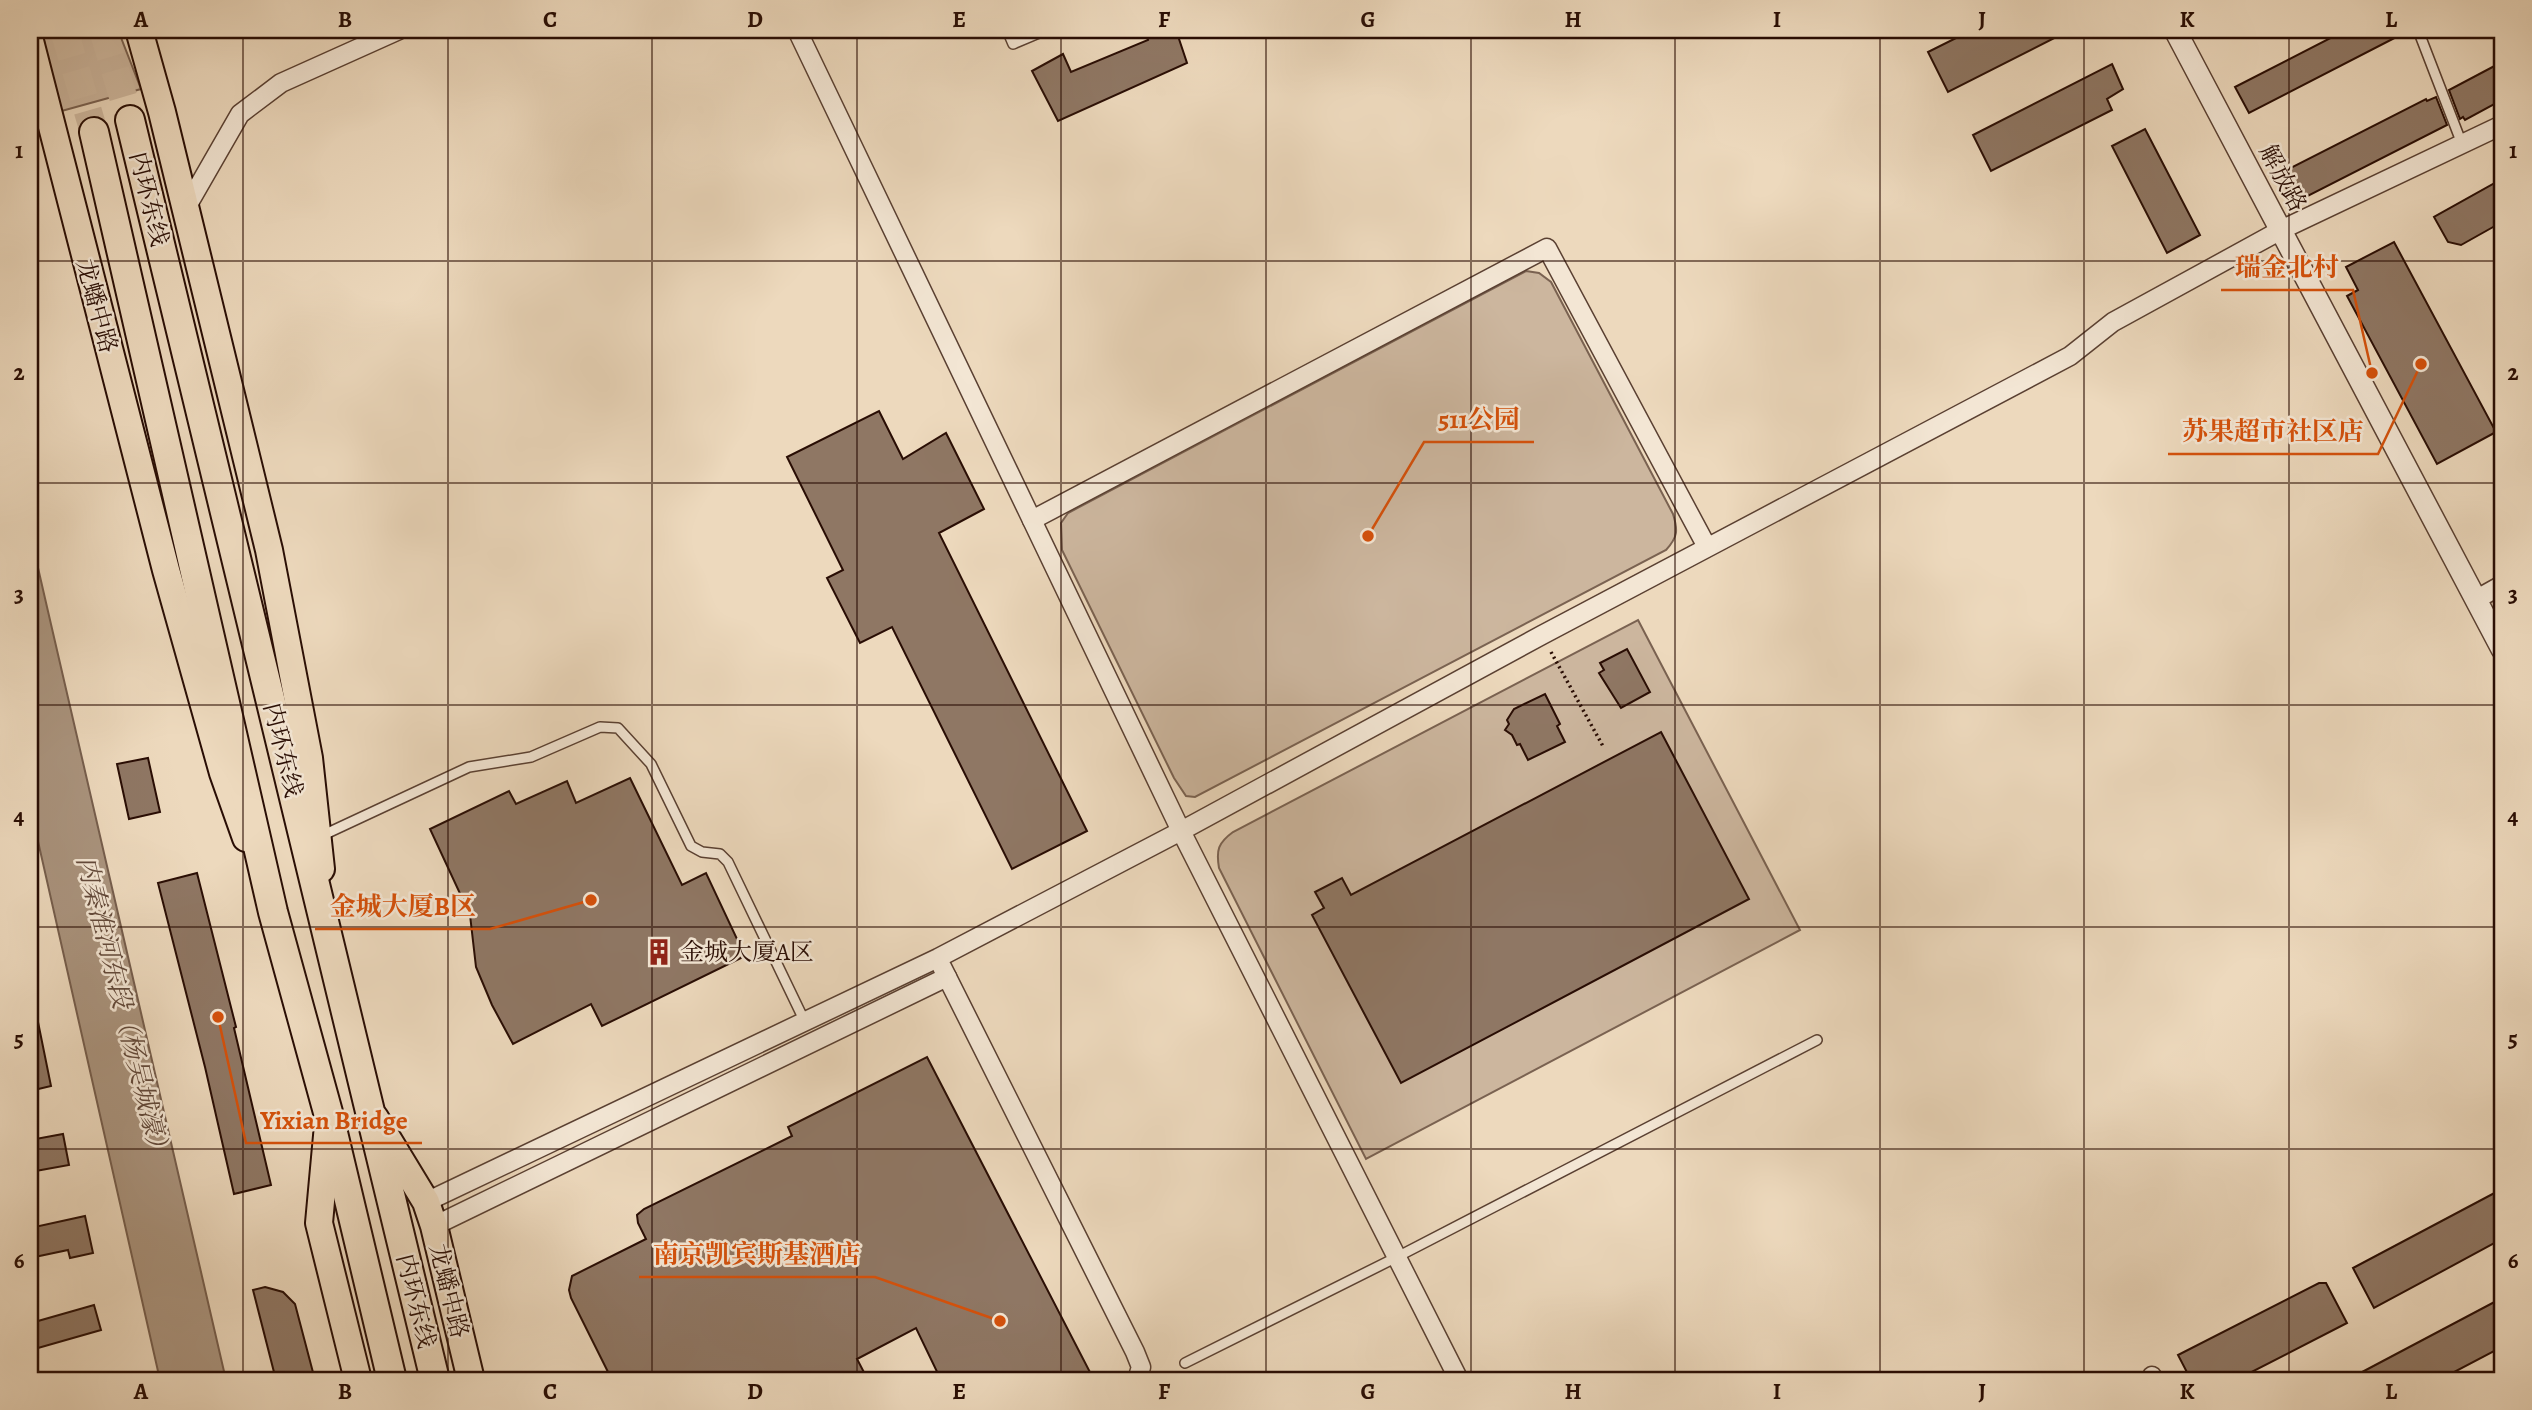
<svg xmlns="http://www.w3.org/2000/svg" width="2532" height="1410" font-family="Alegreya,'Noto Serif SC',serif">
<rect width="100%" height="100%" fill="#edd9bd"/>
<filter id="stains"><feTurbulence type="fractalNoise" baseFrequency=".00286" numOctaves="4"/><feColorMatrix values="0 0 0 0 .2 0 0 0 0 .09 0 0 0 0 .02 0 0 0 .5 -.17"/></filter>
<radialGradient id="worn" r=".72"><stop offset=".6" stop-color="#630" stop-opacity="0"/><stop offset="1" stop-color="#630" stop-opacity=".3"/></radialGradient>
<g fill="#ccb69e" stroke="#7a6251" stroke-width="2">
<path d="M42,30H118L141,89L58,112Z"/>
<path d="M1526,271L1539,273L1551,282L1673,514C1678,530 1678,537 1666,550L1195,797L1186,796L1174,778L1062,550L1061,523L1068,513Z"/>
<path d="M1638,620L1800,930L1366,1159L1219,868C1216,850 1218,843 1233,832Z"/>
</g>
<path fill="#aa947e" stroke="#765e4d" stroke-width="2" d="M30,533L47,607L226,1380H160L30,806Z"/>
<g fill="#8f7764" stroke="#290d04" stroke-width="2">
<path d="M1145,30H1176L1187,63L1058,121L1032,71L1063,54L1071,72L1148,40Z"/>
<path d="M1972,30H2070L1948,92L1928,52Z"/>
<path d="M2346,30H2410L2249,113L2235,87Z"/>
<path d="M2502,62V100L2465,120L2463,117L2460,119L2449,90Z"/>
<path d="M2112,64L2123,89L2107,99L2112,110L1991,171L1973,135Z"/>
<path d="M2436,97L2447,125L2294,203L2279,174L2426,99L2427,101Z"/>
<path d="M2145,129L2200,235L2167,253L2112,146Z"/>
<path d="M2502,179V222L2461,245L2448,242L2434,217Z"/>
<path d="M2394,242L2496,432L2437,464L2347,296L2358,290L2346,267Z"/>
<path d="M879,411L903,459L946,433L984,509L939,533L1087,831L1012,869L892,627L860,643L827,578L843,570L787,457Z"/>
<path d="M1627,649L1650,692L1621,708L1599,673L1604,670L1600,663Z"/>
<path d="M1545,694L1560,724L1557,726L1565,742L1528,760L1520,744L1517,745L1512,735L1505,730L1509,724L1507,720L1514,709Z"/>
<path d="M1661,732L1749,899L1401,1083L1312,915L1324,908L1315,892L1342,878L1351,895Z"/>
<path d="M148,758L160,812L129,819L117,764Z"/>
<path d="M630,778L682,885L706,873L745,956L602,1026L591,1004L513,1044L492,1005L476,967L470,915L430,829L509,791L516,804L567,781L576,803Z"/>
<path d="M197,873L236,1027L234,1028L271,1185L234,1194L205,1067L158,883Z"/>
<path d="M38,1022L51,1086L30,1091V1023Z"/>
<path d="M927,1057L1094,1380H941L916,1328L857,1359L868,1380H612L571,1298L569,1290L572,1276L646,1239L638,1223L637,1215L644,1209L792,1136L788,1127Z"/>
<path d="M63,1134L69,1165L30,1172V1140Z"/>
<path d="M2502,1189V1239L2374,1308L2353,1268Z"/>
<path d="M85,1216L93,1253L70,1258L68,1250L30,1258V1228Z"/>
<path d="M2319,1283H2326L2347,1323L2236,1380H2191L2178,1355Z"/>
<path d="M265,1287L283,1292L295,1304L315,1380H276L253,1290Z"/>
<path d="M2502,1298V1347L2439,1380H2347Z"/>
<path d="M94,1305L101,1330L38,1348L31,1323Z"/>
</g>
<g fill="none" stroke-linecap="round" stroke-linejoin="round">
<g stroke="#d0baa1" stroke-width="28" stroke-dasharray="28 14" stroke-linecap="butt">
<path d="M64,30L94,132"/>
<path d="M103,30L130,120"/>
</g>
<defs>
<g id="service">
<path d="M1007,30L1013,44L1046,30"/>
<path d="M2418,30L2462,144"/>
<path d="M319,837L469,767L531,757L600,727L618,728L651,764L691,846L702,852L720,854L728,862L805,1022"/>
<path d="M1185,1363L1397,1257L1817,1040"/>
</g>
<g id="minor">
<path d="M797,30L1181,831L1459,1380"/>
<path d="M186,208L240,114L281,83L399,30"/>
<path d="M1032,520L1547,248L1707,547"/>
<path d="M2477,599L2502,585"/>
<path d="M942,967L1135,1352L1141,1367L1137,1380"/>
<path d="M426,1202L938,958L1181,831L1542,635L2070,356L2113,322L2281,230L2502,125"/>
<path d="M434,1226L947,977"/>
<path d="M2152,1376L2154,1380"/>
</g>
<path id="tertiary" d="M2175,30L2502,649"/>
<g id="primary">
<path d="M139,30L162,112L269,550L309,758L321,869"/>
<path d="M30,41L166,570L223,773L246,838"/>
<path d="M375,1118L426,1202L434,1226L471,1380"/>
<path d="M328,1125L319,1223L358,1380"/>
</g>
<g id="trunk">
<path d="M130,120L435,1380"/>
<path d="M94,132L273,912L329,1116L392,1380"/>
</g>
</defs>
<use href="#service" stroke="#5a4032" stroke-width="12"/>
<use href="#minor" stroke="#5a4032" stroke-width="21"/>
<use href="#tertiary" stroke="#5a4032" stroke-width="24"/>
<use href="#primary" stroke="#290d04" stroke-width="30"/>
<use href="#trunk" stroke="#290d04" stroke-width="32"/>
<path stroke="#290d04" stroke-width="3.5" stroke-dasharray="2 3.5" stroke-linecap="butt" d="M1551,652L1604,748"/>
<use href="#service" stroke="#f3e6d4" stroke-width="9"/>
<use href="#minor" stroke="#f3e6d4" stroke-width="18"/>
<use href="#tertiary" stroke="#f3e6d4" stroke-width="21"/>
<use href="#primary" stroke="#edd9bd" stroke-width="26"/>
<use href="#trunk" stroke="#edd9bd" stroke-width="28"/>
</g>
<path fill="none" stroke="#290d04" stroke-width="2" stroke-opacity="0.55" d="M243,30V1380M448,30V1380M652,30V1380M857,30V1380M1061,30V1380M1266,30V1380M1471,30V1380M1675,30V1380M1880,30V1380M2084,30V1380M2289,30V1380M30,261H2502M30,483H2502M30,705H2502M30,927H2502M30,1149H2502"/>
<defs>
<symbol id="building-bare" viewBox="-9 -9 18 18"><path d="M-4-6H4V6H1V3H-1V6H-4ZM-2.5-4.3h1.7v1.8h-1.7ZM.8-4.3h1.7v1.8H.8ZM-2.5-1h1.7V.8h-1.7ZM.8-1h1.7V.8H.8Z" fill="#8f2418" stroke="#f3e6d4" stroke-width="2.5" paint-order="stroke"/></symbol>
</defs>
<g fill-rule="evenodd">
<use href="#building-bare" x="640" y="933" width="38" height="38"/>
</g>
<g text-anchor="middle" dominant-baseline="central" stroke-width="5" stroke-linejoin="round" paint-order="stroke">
<g font-size="24" fill="#290d04" stroke="#f3e6d4">
<text transform="translate(2283 178) rotate(62)">解放路</text>
<text transform="translate(149 199) rotate(76)">内环东线</text>
<text transform="translate(97 306) rotate(75)">龙蟠中路</text>
<text transform="translate(283 750) rotate(76)">内环东线</text>
<text transform="translate(449 1291) rotate(76)">龙蟠中路</text>
<text transform="translate(416 1301) rotate(76)">内环东线</text>
</g>
<g font-size="24" fill="#290d04" stroke="#f3e6d4" text-anchor="start">
<text x="680" y="952">金城大厦A区</text>
</g>
<g font-size="26" font-style="italic" fill="#634a3b" stroke="#f3e6d4">
<text transform="translate(123 1008) rotate(76)">内秦淮河东段（杨吴城濠）</text>
</g>
</g>
<path fill="none" stroke="#d5510b" stroke-width="2.5" d="M2372 373L2353 290H2221M1368 536L1424 442H1534M2421 364L2378 454H2168M591 900L490 929H315M218 1017L246 1143H422M1000 1321L875 1277H639"/>
<g fill="#d5510b" stroke="#f3e6d4" stroke-width="2.5">
<circle cx="2372" cy="373" r="7"/>
<circle cx="1368" cy="536" r="7"/>
<circle cx="2421" cy="364" r="7"/>
<circle cx="591" cy="900" r="7"/>
<circle cx="218" cy="1017" r="7"/>
<circle cx="1000" cy="1321" r="7"/>
</g>
<g font-size="26" text-anchor="middle" font-weight="bold" fill="#d5510b" stroke="#f3e6d4" stroke-width="5" stroke-linejoin="round" paint-order="stroke">
<text x="2287" y="276">瑞金北村</text>
<text x="1479" y="428">511公园</text>
<text x="2273" y="440">苏果超市社区店</text>
<text x="403" y="915">金城大厦B区</text>
<text x="334" y="1129">Yixian Bridge</text>
<text x="757" y="1263">南京凯宾斯基酒店</text>
</g>
<rect width="2532" height="1410" fill="none" stroke="#edd9bd" stroke-width="77"/>
<rect x="38" y="38" width="2456" height="1334" fill="none" stroke="#290d04" stroke-width="2.5"/>
<g font-size="23" text-anchor="middle" font-weight="bold" fill="#290d04">
<text x="141" y="27">A</text>
<text x="345" y="27">B</text>
<text x="550" y="27">C</text>
<text x="755" y="27">D</text>
<text x="959" y="27">E</text>
<text x="1164" y="27">F</text>
<text x="1368" y="27">G</text>
<text x="1573" y="27">H</text>
<text x="1777" y="27">I</text>
<text x="1982" y="27">J</text>
<text x="2187" y="27">K</text>
<text x="2391" y="27">L</text>
<text x="19" y="158">1</text>
<text x="2513" y="158">1</text>
<text x="19" y="380">2</text>
<text x="2513" y="380">2</text>
<text x="19" y="602">3</text>
<text x="2513" y="602">3</text>
<text x="19" y="824">4</text>
<text x="2513" y="824">4</text>
<text x="19" y="1046">5</text>
<text x="2513" y="1046">5</text>
<text x="19" y="1268">6</text>
<text x="2513" y="1268">6</text>
<text x="141" y="1399">A</text>
<text x="345" y="1399">B</text>
<text x="550" y="1399">C</text>
<text x="755" y="1399">D</text>
<text x="959" y="1399">E</text>
<text x="1164" y="1399">F</text>
<text x="1368" y="1399">G</text>
<text x="1573" y="1399">H</text>
<text x="1777" y="1399">I</text>
<text x="1982" y="1399">J</text>
<text x="2187" y="1399">K</text>
<text x="2391" y="1399">L</text>
</g>
<rect width="100%" height="100%" filter="url(#stains)"/>
<rect width="100%" height="100%" fill="url(#worn)"/>
</svg>
